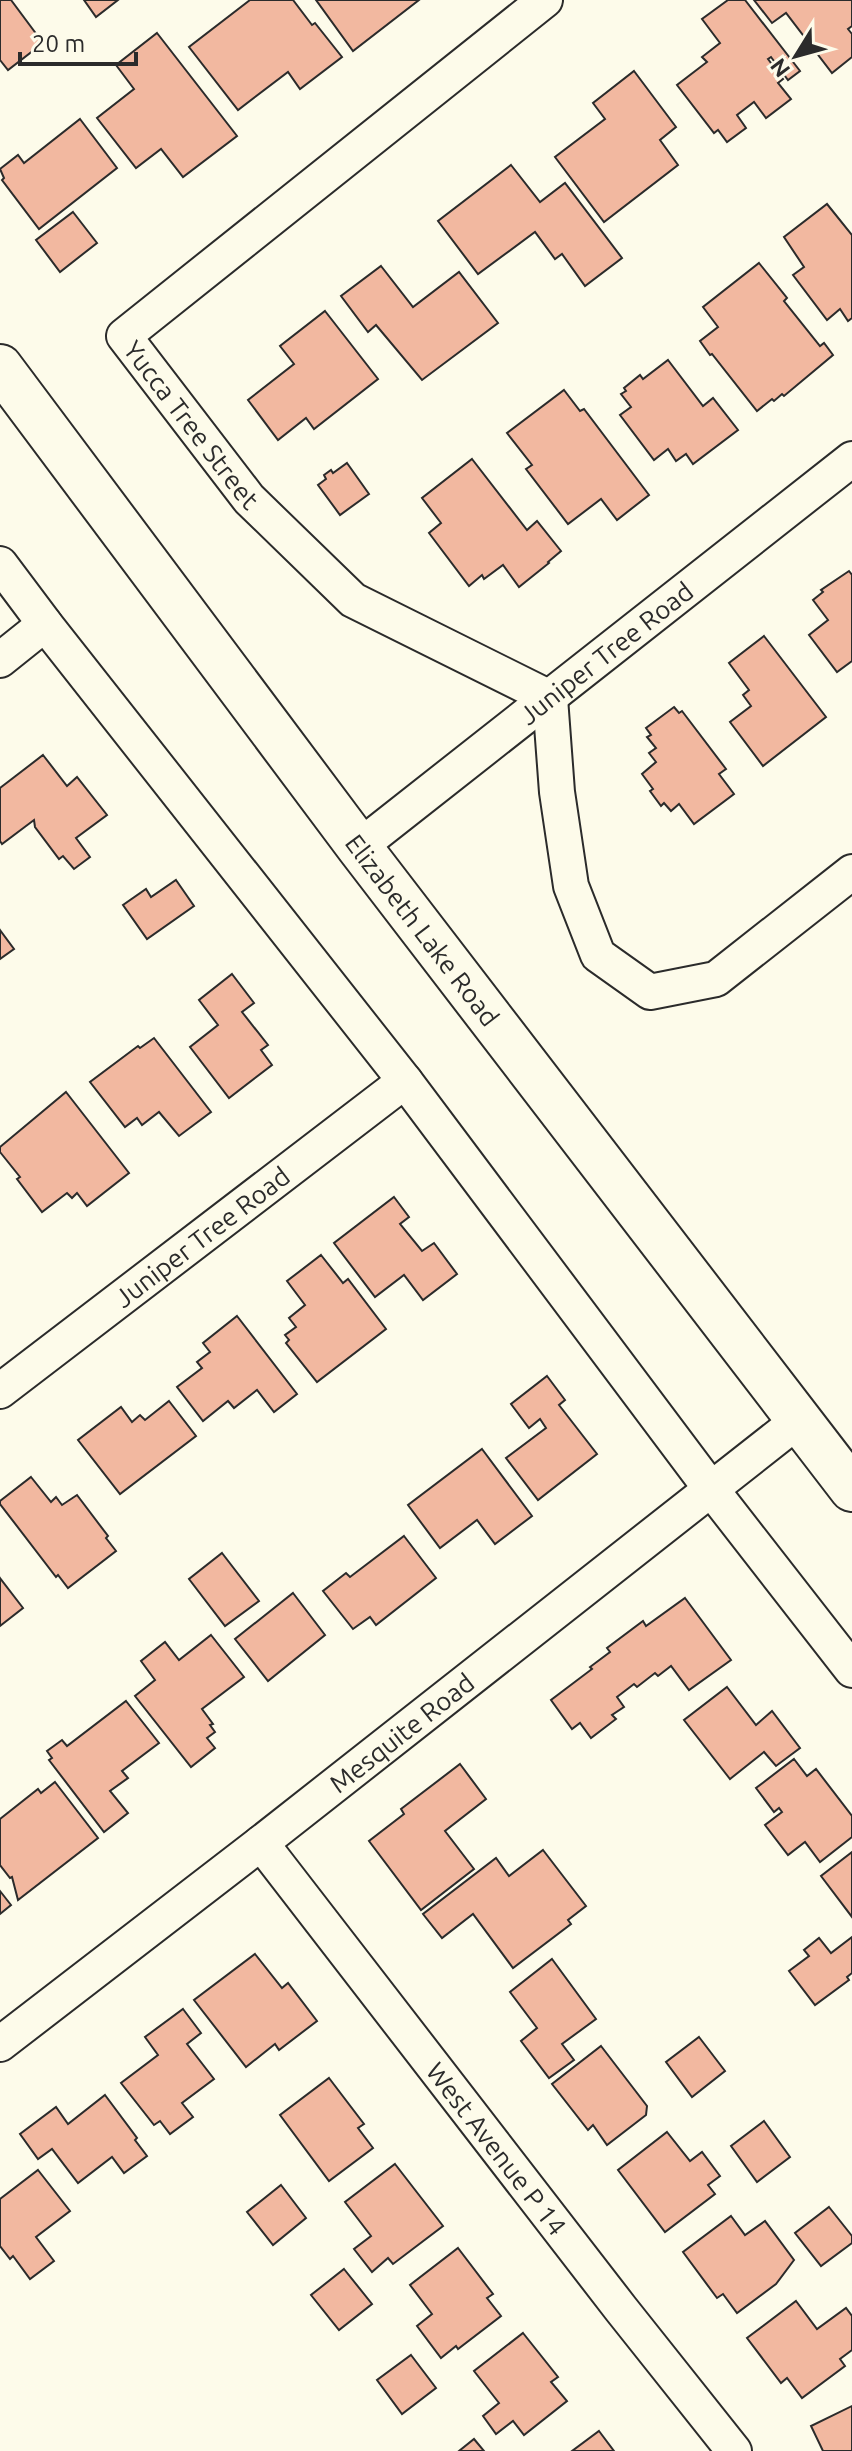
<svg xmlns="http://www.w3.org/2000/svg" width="852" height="2451" font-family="Ubuntu,sans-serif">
<rect width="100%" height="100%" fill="#fdfbea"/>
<g fill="#f2b8a0" stroke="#2b2b2b" stroke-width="2">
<path d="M0,0H11L43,43L8,70L0,60Z"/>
<path d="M84,0H118L96,17Z"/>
<path d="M250,0H293L312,25L315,23L342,57L300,89L288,72L238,110L189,47Z"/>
<path d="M316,0H419L353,51Z"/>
<path d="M728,0H745L800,71L788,80L771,57L768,59L783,79L778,83L791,99L766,118L754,102L737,115L746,128L727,142L718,130L714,133L677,85L707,62L702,57L720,43L702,19Z"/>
<path d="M754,0H852V26L848,29L852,34V57L832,73L786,13L772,23Z"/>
<path d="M157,33L237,136L183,177L161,149L136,168L97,118L134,89L116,65Z"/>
<path d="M634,71L676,127L660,140L678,165L604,222L555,157L605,119L593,103Z"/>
<path d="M80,119L117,168L39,229L2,180L4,178L0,169L18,155L24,163Z"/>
<path d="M511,165L540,202L565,183L622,258L585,286L562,254L555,259L535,232L478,274L438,221Z"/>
<path d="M827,204L852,235V318L848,321L840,309L827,320L793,275L804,267L784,237Z"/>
<path d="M73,212L97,243L60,272L36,240Z"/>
<path d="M759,263L787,298L784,301L820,346L824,343L833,355L784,396L782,394L774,401L772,399L757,411L712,354L710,355L700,341L718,327L703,307Z"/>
<path d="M381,266L413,307L459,272L498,323L422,380L376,325L368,332L341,296Z"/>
<path d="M325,311L378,379L314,429L306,418L278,440L248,400L294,364L280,346Z"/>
<path d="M668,360L703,406L713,398L738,430L693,464L686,454L676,461L668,449L654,460L620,415L631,407L621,394L626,391L624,388L640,375L643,379Z"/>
<path d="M564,390L580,411L584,409L649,495L617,520L601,499L568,524L526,469L532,465L507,433Z"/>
<path d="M472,459L527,530L537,521L561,551L548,562L549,563L519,587L503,565L484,579L482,575L469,586L429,533L441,523L422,498Z"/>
<path d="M347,463L369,494L340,515L318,485L326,479L324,475L331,470L333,473Z"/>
<path d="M849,571L852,575V661L837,672L809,635L828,620L813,600L823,592L821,590Z"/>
<path d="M764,636L826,717L763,766L730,722L751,706L743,695L749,690L729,663Z"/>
<path d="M674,707L679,713L682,711L726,769L719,774L734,794L694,824L679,804L671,811L664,803L661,806L650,791L653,789L642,774L656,762L649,753L656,748L647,737L651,735L646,728Z"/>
<path d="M43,755L67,786L77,777L107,815L76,838L90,857L74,869L63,856L59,859L35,827L34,820L2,844L0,841V788Z"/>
<path d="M176,880L194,906L147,939L123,905L146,889L151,897Z"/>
<path d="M0,930L14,949L0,959Z"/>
<path d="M232,974L254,1003L242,1012L268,1045L261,1050L272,1065L229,1098L190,1047L218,1025L199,1000Z"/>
<path d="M154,1038L211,1112L179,1136L159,1112L142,1125L137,1118L125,1127L90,1082L138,1046L140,1048Z"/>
<path d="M66,1092L129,1173L87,1206L77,1193L72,1198L67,1193L42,1212L17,1179L20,1177L0,1152V1147Z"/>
<path d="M394,1197L409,1217L400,1224L422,1251L434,1243L457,1274L423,1300L404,1275L375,1297L334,1243Z"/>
<path d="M321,1255L343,1283L348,1279L386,1329L317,1382L286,1343L289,1340L285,1335L296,1327L289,1318L305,1305L287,1281Z"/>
<path d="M237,1316L297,1394L274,1412L257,1390L234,1408L228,1401L203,1421L177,1387L202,1368L197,1362L210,1352L203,1343Z"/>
<path d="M547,1376L565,1400L559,1405L597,1454L538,1500L506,1458L546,1428L540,1419L529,1428L511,1404Z"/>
<path d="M169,1401L196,1436L120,1494L78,1440L121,1407L132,1422L140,1415L145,1420Z"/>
<path d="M482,1449L532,1516L495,1544L477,1520L440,1548L408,1505Z"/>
<path d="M31,1477L51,1502L56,1497L62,1505L77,1495L108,1536L106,1538L116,1551L68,1588L58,1575L56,1577L0,1504V1501Z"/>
<path d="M404,1536L436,1578L376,1625L370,1617L353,1629L323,1591L346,1573L350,1577Z"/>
<path d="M222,1553L259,1601L225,1626L189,1579Z"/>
<path d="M0,1578L23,1608L0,1626Z"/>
<path d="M293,1593L325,1635L268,1681L235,1639Z"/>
<path d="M685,1598L731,1660L689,1690L671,1666L658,1676L655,1673L637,1687L634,1684L617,1697L624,1707L612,1715L616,1719L591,1738L580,1723L572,1729L551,1700L592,1669L590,1667L610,1652L607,1648L643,1621L646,1626Z"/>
<path d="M211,1635L244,1677L202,1709L213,1724L210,1725L215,1732L207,1738L215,1748L191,1767L135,1696L155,1680L141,1661L165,1642L179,1660Z"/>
<path d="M727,1687L756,1725L772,1711L800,1748L776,1766L764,1752L730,1779L684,1720Z"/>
<path d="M126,1701L159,1743L122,1771L128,1778L110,1791L128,1813L104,1832L49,1760L52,1758L47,1751L62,1740L67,1746Z"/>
<path d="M794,1759L807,1776L816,1769L852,1816V1837L820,1862L805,1842L788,1855L765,1825L782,1812L779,1808L774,1812L756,1788Z"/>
<path d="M460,1764L486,1799L445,1831L474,1869L421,1910L369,1841L404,1814L401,1809Z"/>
<path d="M55,1782L98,1838L18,1900L12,1877L10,1878L0,1865V1819L38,1789L41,1793Z"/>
<path d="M543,1850L586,1906L568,1920L571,1924L513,1968L473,1914L442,1938L423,1914L496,1858L509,1876Z"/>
<path d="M852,1852V1917L821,1876Z"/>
<path d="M0,1891L11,1905L0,1914Z"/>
<path d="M852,1937V1973L847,1977L849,1980L815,2005L789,1971L809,1956L804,1950L819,1938L831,1953Z"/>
<path d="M255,1954L282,1988L288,1983L317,2021L279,2050L275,2044L246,2067L194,2000Z"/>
<path d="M552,1959L596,2019L562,2044L574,2060L549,2078L521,2041L537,2028L510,1992Z"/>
<path d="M183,2009L201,2033L187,2044L214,2079L182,2103L193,2117L170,2134L160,2121L154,2125L121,2083L158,2055L145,2037Z"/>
<path d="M699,2037L725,2071L692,2097L666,2062Z"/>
<path d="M601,2046L647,2106L646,2115L607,2145L593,2125L588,2130L552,2084Z"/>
<path d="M329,2078L364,2124L358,2128L373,2148L329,2181L280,2115Z"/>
<path d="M105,2095L137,2138L135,2140L147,2156L124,2173L112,2157L78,2183L52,2149L38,2159L20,2134L56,2107L68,2124Z"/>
<path d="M764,2121L790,2157L757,2182L731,2146Z"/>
<path d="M667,2132L690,2161L702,2152L720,2176L708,2185L715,2194L665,2232L618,2170Z"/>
<path d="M395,2164L443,2226L393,2264L388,2258L372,2272L354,2249L371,2236L345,2202Z"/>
<path d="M38,2170L70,2211L36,2237L54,2261L30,2279L13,2256L10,2259L0,2246V2199Z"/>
<path d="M281,2185L306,2218L273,2245L247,2212Z"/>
<path d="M829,2207L852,2236V2243L821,2266L795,2233Z"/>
<path d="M731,2216L745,2235L765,2221L794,2260L776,2284L737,2313L723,2294L717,2298L683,2252Z"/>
<path d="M458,2248L493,2294L487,2298L501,2316L458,2349L456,2346L441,2358L417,2326L432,2314L410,2285Z"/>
<path d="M344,2269L372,2304L339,2330L311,2295Z"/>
<path d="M796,2301L817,2329L846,2308L852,2316V2350L840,2359L845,2366L802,2398L787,2378L781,2383L747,2338Z"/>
<path d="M523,2333L558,2377L551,2382L567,2401L524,2435L513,2421L496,2434L483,2416L499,2403L474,2371Z"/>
<path d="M411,2355L436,2388L402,2414L377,2380Z"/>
<path d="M852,2406V2451H823L811,2426Z"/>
<path d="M599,2431L614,2451H572Z"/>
<path d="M474,2439L484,2451H459Z"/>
</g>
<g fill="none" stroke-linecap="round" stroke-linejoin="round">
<defs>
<g id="street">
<path id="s1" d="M545,0L124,336L249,499L353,600L550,698L557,792L571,886L598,955L650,992L716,979L852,872"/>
<path d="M0,564L45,624L405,1081L711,1489L852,1670"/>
<path d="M0,660L45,624"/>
<path id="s2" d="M359,847L852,459"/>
<path id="s3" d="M0,1391L405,1081"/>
<path id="s4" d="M261,1843L621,2309L734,2451"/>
<path id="s5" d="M0,2044L261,1843L799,1420"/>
</g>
<g id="secondary">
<path id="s6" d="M0,367L359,847L852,1489"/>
</g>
</defs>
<use href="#street" stroke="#2b2b2b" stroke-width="38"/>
<use href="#secondary" stroke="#2b2b2b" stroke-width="48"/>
<use href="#street" stroke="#fdfbea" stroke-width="34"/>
<use href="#secondary" stroke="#fdfbea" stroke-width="44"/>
</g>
<g text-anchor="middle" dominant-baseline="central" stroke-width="6" stroke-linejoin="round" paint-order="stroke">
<g font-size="26" fill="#2b2b2b" stroke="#fdfbea">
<text stroke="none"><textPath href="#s1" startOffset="650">Yucca Tree Street</textPath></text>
<text stroke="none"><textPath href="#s2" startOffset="314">Juniper Tree Road</textPath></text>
<text stroke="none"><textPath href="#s6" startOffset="704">Elizabeth Lake Road</textPath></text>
<text stroke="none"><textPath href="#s3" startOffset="254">Juniper Tree Road</textPath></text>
<text stroke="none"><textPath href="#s5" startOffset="508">Mesquite Road</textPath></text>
<text stroke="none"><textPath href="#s4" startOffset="386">West Avenue P 14</textPath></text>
</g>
</g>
<g transform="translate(796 56) rotate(233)" stroke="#fdfbea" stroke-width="6" paint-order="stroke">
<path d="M0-6L14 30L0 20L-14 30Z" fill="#2b2b2b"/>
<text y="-12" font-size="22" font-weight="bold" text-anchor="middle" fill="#2b2b2b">N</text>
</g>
<path d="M20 52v12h116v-12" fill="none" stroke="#2b2b2b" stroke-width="4"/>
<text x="32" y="52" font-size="24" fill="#2b2b2b" stroke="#fdfbea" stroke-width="6" paint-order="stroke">20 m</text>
</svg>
